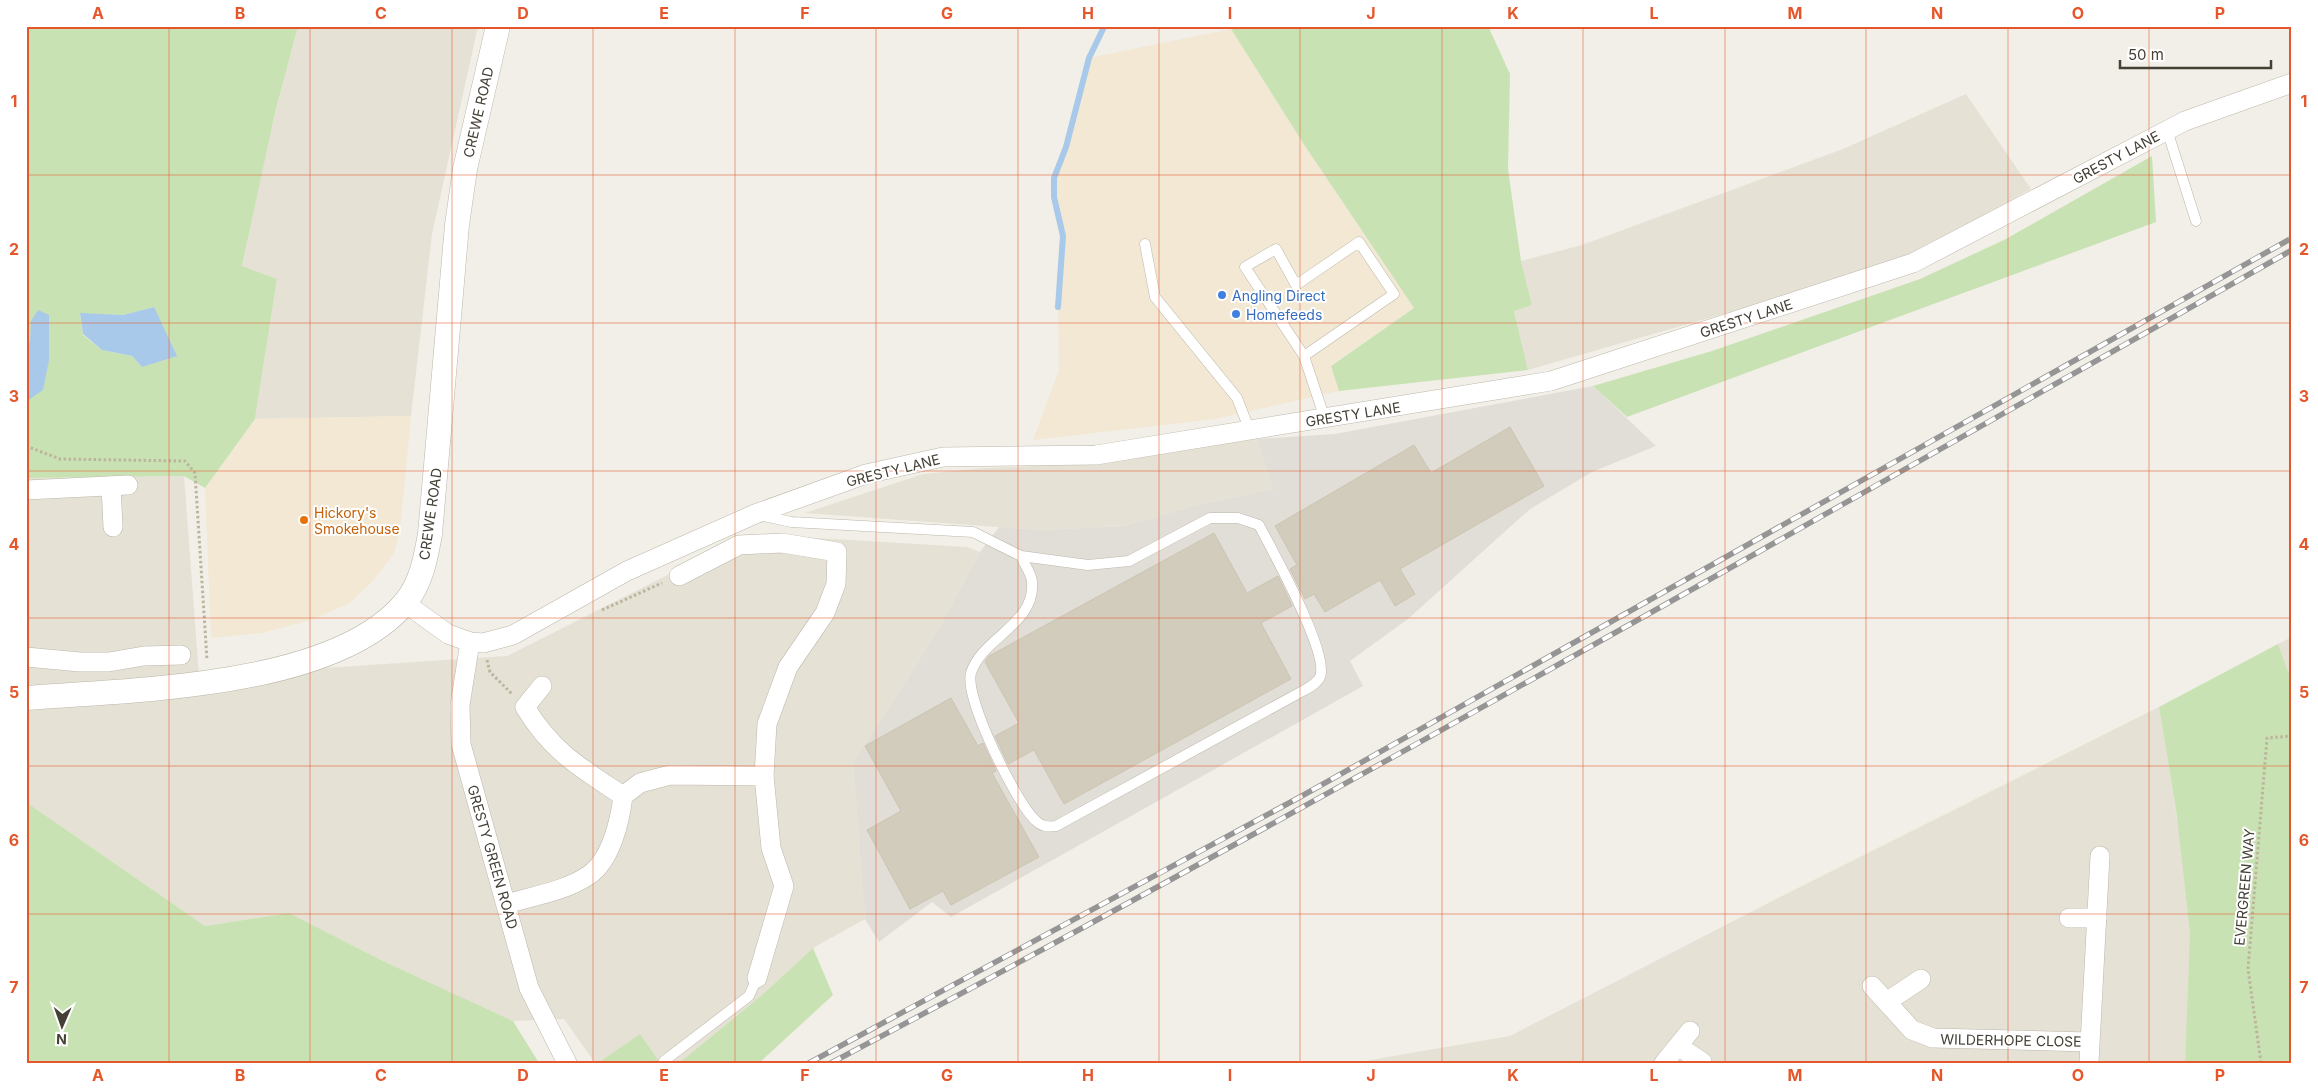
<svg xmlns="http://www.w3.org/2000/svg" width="2318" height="1089" font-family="Inter,sans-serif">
<rect width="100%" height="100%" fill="#f1efe7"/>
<g fill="#e5e1d5">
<path d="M298,26H478L432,234L411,416L255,419L277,279L242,267L269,137Z"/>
<path d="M1966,94L2031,189L1909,257L1813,288L1528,370L1514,310L1532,305L1521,261L1582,245L1843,149Z"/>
<path d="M1257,439L1273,489L1197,505L1124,526L1039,530L805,513L923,474L985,468L1091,464Z"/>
<path d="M184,476L199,676L507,656L749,534L967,547L980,552L934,637L853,762L865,919L813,948L762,995L679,1063H595L564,1019L513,1021L383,961L289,913L205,926L26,802V478Z"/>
<path d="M2292,637V682L2278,644Z"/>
<path d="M2159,707L2180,838L2191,944L2185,1063H1353L1510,1036L1784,895Z"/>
</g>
<g fill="#f2e8d4">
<path d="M1231,29L1305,146L1414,308L1331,365L1339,391L1215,419L1033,440L1059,370L1058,307L1063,236L1054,197V178L1066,147L1089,58Z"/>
<path d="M411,416L400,530L394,553L373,581L348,604L311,620L262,633L211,638L205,488L255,419Z"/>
</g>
<path fill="#e1ded8" d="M1593,386L1656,446L1592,472L1530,509L1408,619L1350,661L1363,686L951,917L932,902L879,942L865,919L853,762L934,637L980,552L999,527L1039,530L1124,526L1197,505L1273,489L1257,439L1335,434Z"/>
<g fill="#c9e2b3" fill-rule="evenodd">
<path d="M26,26H298L274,117L242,266L277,279L255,419L205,488L184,476L26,478ZM154,307L142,367L132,356L102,350L83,335L80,314L123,315Z"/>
<path d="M1239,26H1488L1510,74L1508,169L1521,261L1532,305L1514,311L1528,370L1339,391L1331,366L1414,308L1305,146L1231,29Z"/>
<path d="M2152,156L2156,222L1627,417L1593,386L1712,351L1920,279L2006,239Z"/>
<path d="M2278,644L2292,682V1063H2185L2190,934L2177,817L2159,707Z"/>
<path d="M26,802L205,926L289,913L383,961L513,1021L539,1063H26Z"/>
<path d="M813,948L833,995L759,1063H679L762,995Z"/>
<path d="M640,1034L660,1063H598Z"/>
</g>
<g fill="#a8c9e9">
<path d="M154,307L177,356L142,367L132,356L102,350L83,334L80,313L123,315Z"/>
<path d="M38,310L49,315V360L43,390L27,401L26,344L30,342L31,321Z"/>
</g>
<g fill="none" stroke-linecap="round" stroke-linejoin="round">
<path stroke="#a8c9e9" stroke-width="6" d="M1058,307L1063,236L1054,197V178L1066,147L1089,58L1104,27"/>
</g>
<g fill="#d2ccbd" stroke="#ccc4b1">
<path d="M1510,427L1544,486L1400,569L1415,594L1395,606L1380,580L1325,612L1314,594L1305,599L1290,569L1297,565L1275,526L1414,445L1431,473Z"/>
<path d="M1214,533L1247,593L1278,576L1292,606L1261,623L1291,679L1064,804L1034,750L1008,764L995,736L1019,723L985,662L989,656Z"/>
<path d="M951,698L978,746L983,743L996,771L992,773L1039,857L951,905L943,891L910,909L867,830L901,811L865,746Z"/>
</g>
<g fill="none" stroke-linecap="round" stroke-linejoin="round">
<defs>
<g id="service">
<path d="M2167,130L2196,221"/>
<path d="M1145,244L1155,297L1237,398L1250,431"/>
<path d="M1304,356L1394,294L1359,242L1296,285L1276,249L1245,267L1304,356L1325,419"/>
<path d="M759,515L791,522L973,532L1021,556L1088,565L1129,561L1210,518H1238L1259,525C1272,550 1330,654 1320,677C1316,685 1306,689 1299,693L1056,826C1048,827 1042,827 1035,820C1016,802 964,698 971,673C982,637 1036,625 1032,581C1031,573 1024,564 1021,556"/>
<path d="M664,1061L749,996L757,978"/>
</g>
<g id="minor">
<path d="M111,486L113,527"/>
<path d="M26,490L128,485"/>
<path d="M679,576L739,545L782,543L837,552L836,584L825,613L788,667L767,724L764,776"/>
<path d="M405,603L448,634L470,642L483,643L513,635L627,571L755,514L866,474L943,457L1096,455L1551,381L1913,263L2185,121L2292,83"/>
<path d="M470,642L460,705L461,744L529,988L567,1063"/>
<path d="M26,657L80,662H109L144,656L181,655"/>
<path d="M542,686L525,707C552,752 581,768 623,796"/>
<path d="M506,904C533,896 566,891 589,875C611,860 620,821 623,796L640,783L670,775L764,776L771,848L784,886L757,978"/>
<path d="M2069,918H2097"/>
<path d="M1872,986L1912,1030L1933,1038L2089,1042"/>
<path d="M1888,1001L1921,979"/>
<path d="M1678,1046L1702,1062"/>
<path d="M1664,1063L1690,1031"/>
<path d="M2089,1063L2100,856"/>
</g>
<path id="tertiary" d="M26,698C131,690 332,688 404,604C421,585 426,557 430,534L457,225L465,169L498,26"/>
</defs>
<use href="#service" stroke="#bcb7aa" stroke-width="11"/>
<use href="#minor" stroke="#bcb7aa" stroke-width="20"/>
<use href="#tertiary" stroke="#bcb7aa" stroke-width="25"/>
<g stroke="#bcb49d" stroke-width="3" stroke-dasharray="2.5 2.5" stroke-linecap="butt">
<path d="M26,446L60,459L185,461L195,473L207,660"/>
<path d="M602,610L662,583"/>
<path d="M487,660L490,672L512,694"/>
<path d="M2261,1063L2248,969L2267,738L2292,736"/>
</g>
<use href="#service" stroke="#fff" stroke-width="10"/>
<use href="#minor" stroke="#fff" stroke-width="19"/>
<use href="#tertiary" stroke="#fff" stroke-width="24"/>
<defs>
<g id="rail">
<path d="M809,1063L1300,797L2292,238"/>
<path d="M831,1063C1323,802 1807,524 2292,250"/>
</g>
</defs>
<use href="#rail" stroke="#959595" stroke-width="5.5"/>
<use href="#rail" stroke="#fff" stroke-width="4" stroke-dasharray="11" stroke-linecap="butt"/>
</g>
<path fill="none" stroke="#e5572b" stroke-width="1" stroke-opacity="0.55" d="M169,26V1063M310,26V1063M452,26V1063M593,26V1063M735,26V1063M876,26V1063M1018,26V1063M1159,26V1063M1300,26V1063M1442,26V1063M1583,26V1063M1725,26V1063M1866,26V1063M2008,26V1063M2149,26V1063M26,175H2292M26,323H2292M26,471H2292M26,618H2292M26,766H2292M26,914H2292"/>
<g fill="#3f7fe0" stroke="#fff" stroke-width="2">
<circle cx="1222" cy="295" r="5"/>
<circle cx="1236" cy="314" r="5"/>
</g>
<circle fill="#e8710a" stroke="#fff" stroke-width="2" cx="304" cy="520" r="5"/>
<g text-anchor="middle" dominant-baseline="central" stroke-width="4" stroke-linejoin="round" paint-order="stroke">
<g font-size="14" fill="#444036" stroke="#fff">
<text transform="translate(478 112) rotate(-77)">CREWE ROAD</text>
<text transform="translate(2116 157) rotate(-28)">GRESTY LANE</text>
<text transform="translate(1746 318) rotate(-18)">GRESTY LANE</text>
<text transform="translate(1353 414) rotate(-9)">GRESTY LANE</text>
<text transform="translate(893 470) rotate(-14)">GRESTY LANE</text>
<text transform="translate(430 514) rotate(-82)">CREWE ROAD</text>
<text transform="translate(493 857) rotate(74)">GRESTY GREEN ROAD</text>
<text transform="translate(2244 887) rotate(-85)">EVERGREEN WAY</text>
<text transform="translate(2011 1040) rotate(1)">WILDERHOPE CLOSE</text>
</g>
<g font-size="14" fill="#366cbe" stroke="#fff" text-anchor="start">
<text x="1232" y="295">Angling Direct</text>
<text x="1246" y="314">Homefeeds</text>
</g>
<g font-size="14" fill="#c56008" stroke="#fff" text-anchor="start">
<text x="314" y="512">Hickory's<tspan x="314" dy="16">Smokehouse</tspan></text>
</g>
</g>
<rect width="2318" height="1089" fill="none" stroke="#ffffff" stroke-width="55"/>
<g transform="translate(62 1026) rotate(182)" stroke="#ffffff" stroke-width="4" paint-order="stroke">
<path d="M0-4L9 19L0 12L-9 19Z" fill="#444036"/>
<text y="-8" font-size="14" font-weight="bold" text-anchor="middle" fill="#444036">N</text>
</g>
<path d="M2120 60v8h151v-8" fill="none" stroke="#444036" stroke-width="2.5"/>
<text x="2128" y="60" font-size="15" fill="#444036" stroke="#ffffff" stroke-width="4" paint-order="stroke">50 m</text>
<rect x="28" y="28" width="2262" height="1034" fill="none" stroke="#e5572b" stroke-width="2"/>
<g font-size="16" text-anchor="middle" font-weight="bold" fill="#e5572b">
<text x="98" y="19">A</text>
<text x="240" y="19">B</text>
<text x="381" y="19">C</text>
<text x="523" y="19">D</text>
<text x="664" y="19">E</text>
<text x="805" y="19">F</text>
<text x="947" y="19">G</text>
<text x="1088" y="19">H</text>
<text x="1230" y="19">I</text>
<text x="1371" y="19">J</text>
<text x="1513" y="19">K</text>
<text x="1654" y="19">L</text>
<text x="1795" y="19">M</text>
<text x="1937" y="19">N</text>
<text x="2078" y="19">O</text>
<text x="2220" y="19">P</text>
<text x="14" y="107">1</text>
<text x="2304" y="107">1</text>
<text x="14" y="255">2</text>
<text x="2304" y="255">2</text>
<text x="14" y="402">3</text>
<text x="2304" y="402">3</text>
<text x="14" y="550">4</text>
<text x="2304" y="550">4</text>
<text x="14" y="698">5</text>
<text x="2304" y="698">5</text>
<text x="14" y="846">6</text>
<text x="2304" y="846">6</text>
<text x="14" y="993">7</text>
<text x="2304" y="993">7</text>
<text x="98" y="1081">A</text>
<text x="240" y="1081">B</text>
<text x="381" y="1081">C</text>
<text x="523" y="1081">D</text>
<text x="664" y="1081">E</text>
<text x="805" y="1081">F</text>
<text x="947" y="1081">G</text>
<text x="1088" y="1081">H</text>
<text x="1230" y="1081">I</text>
<text x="1371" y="1081">J</text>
<text x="1513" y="1081">K</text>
<text x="1654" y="1081">L</text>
<text x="1795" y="1081">M</text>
<text x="1937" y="1081">N</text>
<text x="2078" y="1081">O</text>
<text x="2220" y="1081">P</text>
</g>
</svg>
